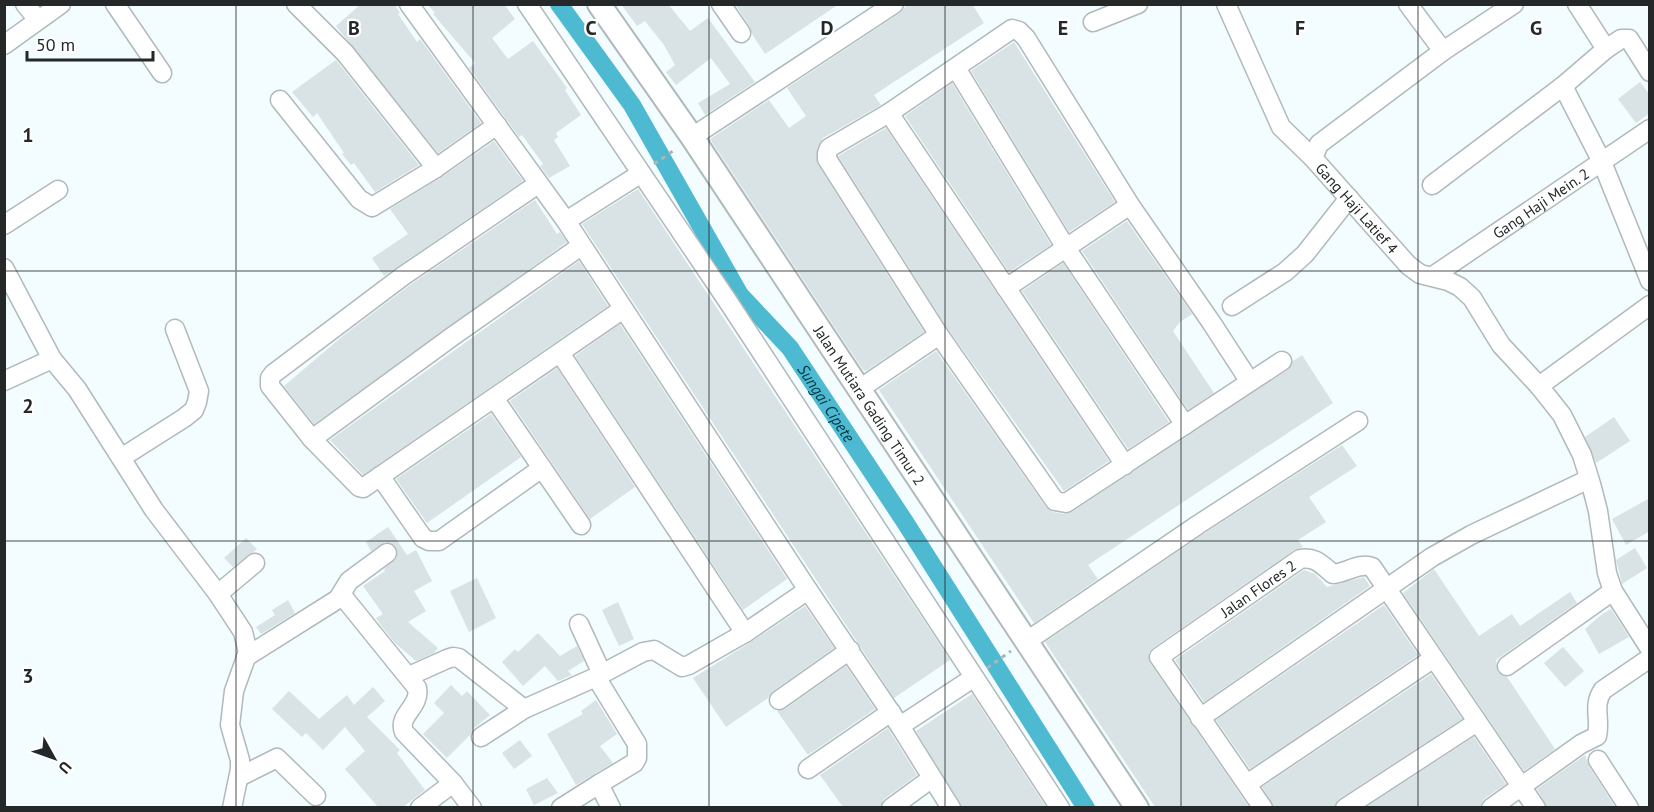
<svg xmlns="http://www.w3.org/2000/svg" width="1654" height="812" font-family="'PT Sans',sans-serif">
<rect width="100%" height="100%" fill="#f3fcff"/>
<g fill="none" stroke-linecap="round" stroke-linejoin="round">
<path stroke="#4ebad1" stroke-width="18" id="s1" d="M559,4L632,105L740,295L790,348L905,522L1086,808"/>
</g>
<g fill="#d9e2e4">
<path d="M361,4H394L400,13L398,14L417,42L420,39L481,123L438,153L336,26Z"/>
<path d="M427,4H504L515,19L492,38L508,59L533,41L567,88L565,90L581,115L556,133L558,137L554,140L570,166L549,178L540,166L543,164L522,135L519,137L469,68L475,63L433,14L435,13Z"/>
<path d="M621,4H668L690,31L708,18L755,82L705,115L698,103L730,84L711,58L676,85L666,72L675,65L664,45L645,21L637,26Z"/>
<path d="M735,4H839L765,54L752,34L750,27Z"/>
<path d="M908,4H972L984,23L874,95L881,105L823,138L817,149L818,165L924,332L866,371L863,370L710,139L769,100L789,128L806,116L787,88L900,13Z"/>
<path d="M1014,42L1115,202L1069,232L971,71Z"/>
<path d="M336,60L419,165L375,192L354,163L351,165L342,154L344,153L317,113L313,117L292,92Z"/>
<path d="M1640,82L1650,95V113L1636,123L1618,99Z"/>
<path d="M952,83L1051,245L1009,272L905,116Z"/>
<path d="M886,128L1109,461L1064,491L948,329L838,156Z"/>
<path d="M494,141L523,181L384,276L372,258L408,234L390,209L442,177Z"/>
<path d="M638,189L950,660L894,698L582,224Z"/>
<path d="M535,200L557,234L560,232L567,242L314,424L284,386L344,335L410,285Z"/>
<path d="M1127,221L1192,314L1180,322L1173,331L1214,393L1188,410L1082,251Z"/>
<path d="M579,261L608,306L363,475L330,440Z"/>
<path d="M1063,263L1169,422L1128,449L1022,291Z"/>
<path d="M620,324L787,579L743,610L575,356Z"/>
<path d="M936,351L1046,507L1053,512L1064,514L1072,512L1288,370L1293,361L1302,355L1333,403L1088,565L1098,579L1034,623L879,390Z"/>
<path d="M557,368L635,487L590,519L510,401Z"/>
<path d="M491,414L521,457L427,523L396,479Z"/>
<path d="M1614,417L1630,441L1596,463L1585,437Z"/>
<path d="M1342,445L1357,466L1309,497L1326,522L1298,540L1303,547L1294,550L1153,648L1149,653L1150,663L1249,807H1155L1045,642L1205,533Z"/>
<path d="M1650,498V531L1626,545L1612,519Z"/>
<path d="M388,527L407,555L416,550L432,581L414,591L426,611L408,622L438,648L434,653L416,661L395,643L380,624L376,618L383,614L363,586L385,571L384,569L397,557L396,547L392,543L385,542L371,551L366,542Z"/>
<path d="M246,538L257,549L233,567L224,558Z"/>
<path d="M1635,548L1647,568L1622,584L1616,560Z"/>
<path d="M1434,569L1479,636L1512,614L1520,626L1570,592L1577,603L1496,660L1498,672L1507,677L1555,749L1524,771L1403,593Z"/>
<path d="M1304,570L1315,574L1327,587L1364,577L1370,586L1204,702L1175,660Z"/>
<path d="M477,578L496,618L469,632L450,591Z"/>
<path d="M288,600L295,613L261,634L256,627L275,615L272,610Z"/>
<path d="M618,602L634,639L619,646L602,610Z"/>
<path d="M1384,605L1418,655L1250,769L1216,720Z"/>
<path d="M805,606L834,648L773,691L768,698L726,727L693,678L751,642Z"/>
<path d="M1611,609L1629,637L1599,654L1585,629L1601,615Z"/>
<path d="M538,633L560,656L577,646L584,661L568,671L572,675L558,681L545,666L523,686L502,662L515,649L518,652Z"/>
<path d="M1563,647L1584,671L1565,687L1544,663Z"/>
<path d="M846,666L875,709L808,755L777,711L785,709Z"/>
<path d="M1431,674L1462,719L1339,799L1334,807H1274L1262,787Z"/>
<path d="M451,685L462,696L467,691L490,715L474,728L470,735L447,758L423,734L444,713L434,703Z"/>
<path d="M373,687L385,701L367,717L400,750L397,753L425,790L403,807H378L345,769L365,751L345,727L323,750L306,733L302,737L272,709L289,691L319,719L347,695L354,705Z"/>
<path d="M972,694L1046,807H962L916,731Z"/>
<path d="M596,700L617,734L600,746L613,763L576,785L547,734L583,714L581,711Z"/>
<path d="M888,728L917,775L884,799L880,807H843L820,775Z"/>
<path d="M1474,737L1506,784L1484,799L1480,807H1366Z"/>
<path d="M520,740L532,756L514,769L502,753Z"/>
<path d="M1585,755L1589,766L1615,807H1547L1537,789Z"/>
<path d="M547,778L558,793L534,805L526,789Z"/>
</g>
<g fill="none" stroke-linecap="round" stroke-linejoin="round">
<defs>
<g id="minor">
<path d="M25,4L38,20"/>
<path d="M115,4L162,73"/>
<path d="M296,4L345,53L436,168"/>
<path d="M409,4L566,221L808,590L900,726L973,678"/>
<path d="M527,4L727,300L1060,808"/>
<path d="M721,4L741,33"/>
<path d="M1226,4L1281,127L1313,158"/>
<path d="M1408,4L1443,51"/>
<path id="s2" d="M1514,4L1443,51L1319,144L1313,158L1408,265L1420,274L1448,281L1460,287L1472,298L1501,345L1539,386L1562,415L1582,455L1591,484L1598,511L1607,573L1613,591L1650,649"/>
<path d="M1093,22L1138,4"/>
<path d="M4,45L61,4"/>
<path d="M1606,49L1621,39H1629L1650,72"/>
<path d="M956,68L1066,248L1185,425"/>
<path d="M1563,86L1602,162L1650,281"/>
<path d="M280,100L359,199L372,207L436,168L497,125"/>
<path d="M889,113L1125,465"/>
<path d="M692,137L894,4"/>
<path d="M538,184L403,276L273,374L270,378V386L312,439L359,487L363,488L623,309"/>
<path d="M1432,185L1563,86L1606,49L1577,4"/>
<path d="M566,221L640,174"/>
<path d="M4,225L58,190"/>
<path d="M4,268L52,359L77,389L154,510L218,594L243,632L248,652L234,691L230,725L240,760V769L232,808"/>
<path id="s3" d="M1433,276L1650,129"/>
<path d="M1006,288L1130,205"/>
<path d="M1232,306L1285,272L1305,254L1349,198"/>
<path d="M560,353L745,633"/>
<path d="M4,381L52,359"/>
<path d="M1250,382L1211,322L1130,205L1026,38L1019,31L1012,29L889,113L829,148L827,153V159L939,335L1055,501L1066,503C1138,456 1210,409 1282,361"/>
<path d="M1539,386L1650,305"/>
<path d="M858,390L939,335"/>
<path d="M494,398L581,525"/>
<path d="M312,439L453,336L581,246"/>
<path d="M121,458L184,418L194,410L197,402L199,391L175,329"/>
<path d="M380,476L423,538L429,541H439L542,468"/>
<path d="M218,594L255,563"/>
<path d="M338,599L349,581L387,553"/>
<path d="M579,624L602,674"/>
<path d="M1027,641L1199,524L1358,421"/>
<path d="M246,657L338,599H345L417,688C421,707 397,715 404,732L453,783L472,808"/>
<path d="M1507,666L1613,591"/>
<path d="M409,676L447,659L453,657L459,658L524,709L596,677L643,652L654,650L682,667L689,665L745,633L808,590"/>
<path d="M596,677L637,744V758L634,763L599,784L611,808"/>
<path d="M779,700L850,650"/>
<path d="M1200,718L1432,557L1471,535L1589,479"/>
<path d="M900,726L951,808"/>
<path d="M481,737L524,709"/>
<path d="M1598,760L1629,808"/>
<path d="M808,769L891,712"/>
<path d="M239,777L277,758L316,796"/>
<path d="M1247,784L1434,658"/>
<path d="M420,808L453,783"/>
<path d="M561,808L599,784"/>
<path d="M891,808L932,778"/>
<path id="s4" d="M1263,808L1159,657L1300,559C1315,556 1322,565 1333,574C1346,573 1360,562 1372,567L1536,808"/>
<path d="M1345,808L1477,722"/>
<path d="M1491,808L1581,744L1597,736C1601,720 1592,705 1603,690L1650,658"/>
</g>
<g id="tertiary">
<path id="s5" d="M599,4L692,137L1137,808"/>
</g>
</defs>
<use href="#minor" stroke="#b0b9bb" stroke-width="21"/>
<use href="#tertiary" stroke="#b0b9bb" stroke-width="26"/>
<g stroke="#adb5b7" stroke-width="3" stroke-dasharray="4.5 4.5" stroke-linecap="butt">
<path d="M654,164L676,149"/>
<path d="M987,668L1011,651"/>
</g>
<use href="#minor" stroke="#fff" stroke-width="18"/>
<use href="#tertiary" stroke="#fff" stroke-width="22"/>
</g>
<path fill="none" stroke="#242828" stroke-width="1.5" stroke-opacity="0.55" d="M236,4V808M473,4V808M709,4V808M945,4V808M1181,4V808M1418,4V808M4,271H1650M4,541H1650"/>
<g text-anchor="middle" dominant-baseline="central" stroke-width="4.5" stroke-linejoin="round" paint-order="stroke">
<g font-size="15" fill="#242828" stroke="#fff">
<text stroke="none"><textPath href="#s3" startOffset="130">Gang Haji Mein. 2</textPath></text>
<text stroke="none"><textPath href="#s2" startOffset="322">Gang Haji Latief 4</textPath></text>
<text stroke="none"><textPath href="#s5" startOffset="484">Jalan Mutiara Gading Timur 2</textPath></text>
<text stroke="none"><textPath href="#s4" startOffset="304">Jalan Flores 2</textPath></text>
</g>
<g font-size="16" font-style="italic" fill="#023640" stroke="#fff">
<text stroke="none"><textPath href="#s1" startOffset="482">Sungai Cipete</textPath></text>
</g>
</g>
<g font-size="20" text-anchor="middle" font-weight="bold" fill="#242828" stroke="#fff" stroke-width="4.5" stroke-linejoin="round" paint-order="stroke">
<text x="354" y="35">B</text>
<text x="591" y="35">C</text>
<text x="827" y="35">D</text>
<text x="1063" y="35">E</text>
<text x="1300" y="35">F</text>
<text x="1536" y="35">G</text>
<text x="28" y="142">1</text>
<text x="28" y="413">2</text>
<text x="28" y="683">3</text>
</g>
<rect width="1654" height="812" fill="none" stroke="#242828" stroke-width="12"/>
<g transform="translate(54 758) rotate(130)" stroke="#ffffff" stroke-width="4.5" paint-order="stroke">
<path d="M0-4.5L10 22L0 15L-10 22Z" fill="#242828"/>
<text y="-9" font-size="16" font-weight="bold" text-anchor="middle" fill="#242828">U</text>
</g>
<path d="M27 51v9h126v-9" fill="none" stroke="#242828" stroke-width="3"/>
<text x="36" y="51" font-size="18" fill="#242828" stroke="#ffffff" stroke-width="4.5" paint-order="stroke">50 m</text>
</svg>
